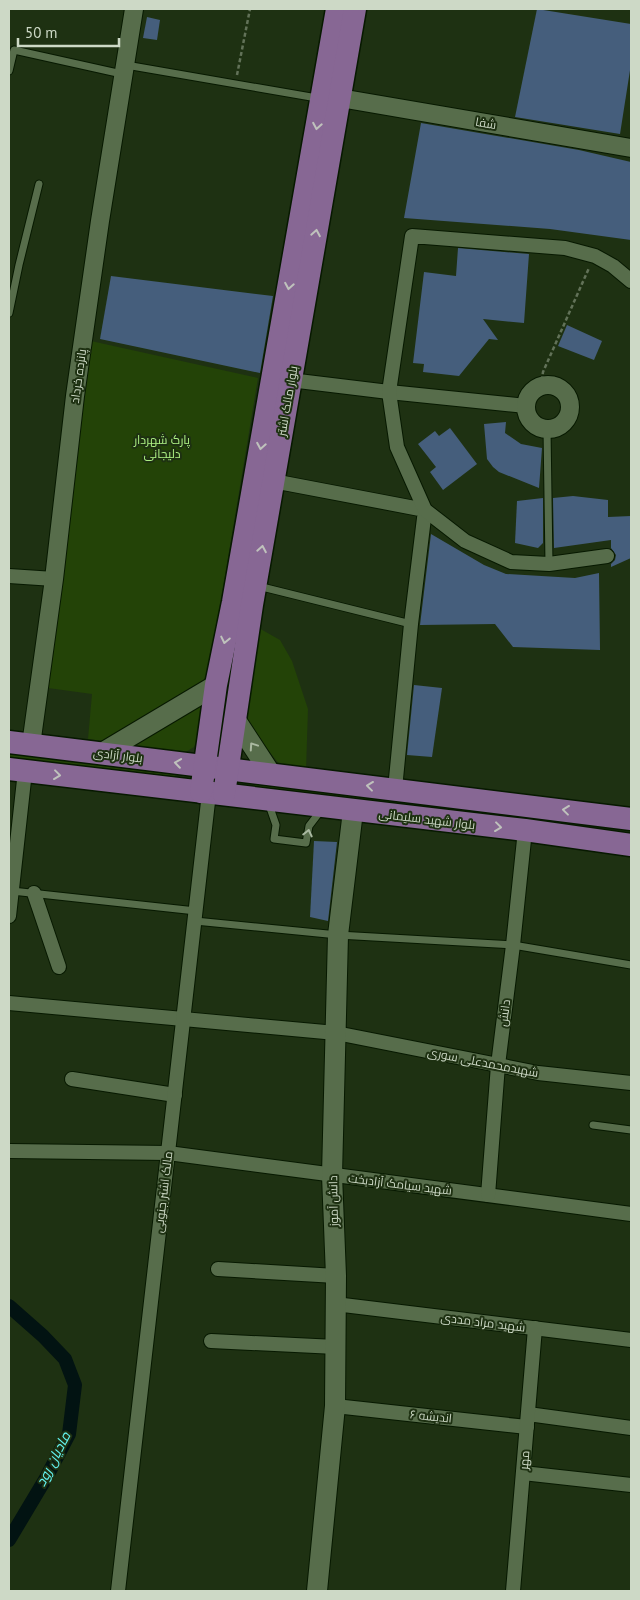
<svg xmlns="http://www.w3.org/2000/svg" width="640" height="1600" font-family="'PT Sans',Cairo,sans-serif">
<rect width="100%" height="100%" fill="#1e3112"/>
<g fill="#234307">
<path d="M91,341L258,378L198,738L194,747L184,753L88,739L92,694L48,688Z"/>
<path d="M257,627L280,640L292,661L308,709L306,770L280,765L244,720Z"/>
<path d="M9,752L176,772L175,777L9,757Z"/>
<path d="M252,780L585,821L583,826L250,786Z"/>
</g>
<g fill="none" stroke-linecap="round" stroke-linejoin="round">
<path stroke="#021312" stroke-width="14" d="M9,1306L43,1336L65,1359L75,1385L69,1434L46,1478L9,1540"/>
</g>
<g fill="#455e7c">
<path d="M537,9L631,24V64L620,134L515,117Z"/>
<path d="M147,17L160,20L157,40L143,38Z"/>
<path d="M421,123L579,150L631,162V240L550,229L404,218Z"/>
<path d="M458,248L529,254L524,323L483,319L498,340L489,339L459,376L423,372L424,364L413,363L424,272L456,276Z"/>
<path d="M111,276L273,296L260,373L100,339Z"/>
<path d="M567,325L602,341L594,360L558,346Z"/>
<path d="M506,422L505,433L521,444L542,448L539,488L499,472L493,467L487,459L484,424Z"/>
<path d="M450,428L477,464L443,490L430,472L436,467L418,444L435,431L439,436Z"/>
<path d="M573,496L608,500V517L631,516V558L611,567V564L615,560L616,555L611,548V540L554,548L553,498Z"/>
<path d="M543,498V543L538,548L515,543L517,501Z"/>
<path d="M431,534L484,565L506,574L575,578L599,573L600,650L513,647L495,624L420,625Z"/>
<path d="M414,685L442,688L432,757L407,755Z"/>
<path d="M314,841L337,842L328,921L310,917Z"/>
</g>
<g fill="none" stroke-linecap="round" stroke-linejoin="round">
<defs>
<g id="service">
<path d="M126,65L317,98"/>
<path d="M9,71L14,50L122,74"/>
<path d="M9,313L19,265L39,184"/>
<path d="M547,429L549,564"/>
<path d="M258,586L411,624"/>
<path d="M268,802L276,825L274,839L306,843L309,826L322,809"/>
<path d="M12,891L196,911"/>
<path d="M195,921L338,935L513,945L631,965"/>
<path d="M593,1125L631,1130"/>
</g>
<g id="minor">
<path d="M290,380L389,392L526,406"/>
<path d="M273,481L425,510L411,624L395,789"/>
<path d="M607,556L549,564L511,562L465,541L425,510L397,447L389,392L412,236L565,248L595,256L613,266L631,281"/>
<path d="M9,576L54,579"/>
<path d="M34,893L59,967"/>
<path d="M9,916L25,771"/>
<path d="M9,1003L336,1033L538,1073L631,1083"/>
<path d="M72,1079L175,1095"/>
<path d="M9,1151L168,1153L631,1214"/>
<path d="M488,1195L498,1065L513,945L525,830"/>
<path d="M218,1269L336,1276"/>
<path d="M335,1304L631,1340"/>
<path d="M211,1341L336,1347"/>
<path d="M335,1406L527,1427"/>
<path d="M528,1414L631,1428"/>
<path d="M523,1473L631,1485"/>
<path d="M118,1591L209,793"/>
<path d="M513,1591L535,1328"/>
</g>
<g id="tertiary">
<path d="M340,98L631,148"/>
<circle cx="548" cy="407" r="22"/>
<path d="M31,745L54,579L75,396L100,221L134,9"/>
</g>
<g id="secondary">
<path d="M235,719L271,774"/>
<path d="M102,753L216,685"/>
<path d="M317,1591L335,1406L336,1276L332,1175L338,935L353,811"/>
</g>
<g id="primary">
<path d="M9,742L631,819"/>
<path d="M9,769L525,830L631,845"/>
<path d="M201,792L216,685L233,602L337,9"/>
<path d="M224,794L252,605L355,9"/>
</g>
</defs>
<use href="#service" stroke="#071900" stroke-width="9"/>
<use href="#minor" stroke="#071900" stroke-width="16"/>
<use href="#tertiary" stroke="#071900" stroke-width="20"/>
<use href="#secondary" stroke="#071900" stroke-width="22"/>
<use href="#primary" stroke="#071900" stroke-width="25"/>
<g stroke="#627258" stroke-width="2.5" stroke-dasharray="4 2.5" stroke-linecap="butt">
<path d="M237,75L250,9"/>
<path d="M541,387L543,372L589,268"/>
</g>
<use href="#service" stroke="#576d4b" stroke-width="7"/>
<use href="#minor" stroke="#576d4b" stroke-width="14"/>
<use href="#tertiary" stroke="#576d4b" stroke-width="18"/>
<use href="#secondary" stroke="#576d4b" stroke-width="20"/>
<use href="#primary" stroke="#876794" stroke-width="22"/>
</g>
<defs><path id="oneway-chevron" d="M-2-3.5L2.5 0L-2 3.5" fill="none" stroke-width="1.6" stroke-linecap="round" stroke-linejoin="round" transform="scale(1.25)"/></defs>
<g stroke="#bfc2bc">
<use href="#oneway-chevron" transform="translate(317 126) rotate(100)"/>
<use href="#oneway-chevron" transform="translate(316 233) rotate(-80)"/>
<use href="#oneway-chevron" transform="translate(289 286) rotate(100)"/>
<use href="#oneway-chevron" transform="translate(261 446) rotate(100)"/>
<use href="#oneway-chevron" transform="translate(262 549) rotate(-80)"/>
<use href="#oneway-chevron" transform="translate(225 640) rotate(102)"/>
<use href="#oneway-chevron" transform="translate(178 763) rotate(-172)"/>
<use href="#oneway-chevron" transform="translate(57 775) rotate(7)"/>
<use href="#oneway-chevron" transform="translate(370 786) rotate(-173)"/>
<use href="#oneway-chevron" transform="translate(566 810) rotate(-173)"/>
<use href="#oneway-chevron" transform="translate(498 827) rotate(7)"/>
</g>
<g stroke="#aab9a1">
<use href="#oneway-chevron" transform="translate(253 746) rotate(-124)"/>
<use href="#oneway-chevron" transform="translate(308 833) rotate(-77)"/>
</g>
<g text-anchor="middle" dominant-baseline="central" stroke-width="4" stroke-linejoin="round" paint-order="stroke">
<g font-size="12" fill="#cdd9c6" stroke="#1e3112">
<text transform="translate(486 123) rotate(10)">شفا</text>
<text transform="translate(78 376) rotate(-82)">پانزده خرداد</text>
<text transform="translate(287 401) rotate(-80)">بلوار مالک اشتر</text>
<text transform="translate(118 755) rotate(7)">بلوار آزادی</text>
<text transform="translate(427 819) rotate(7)">بلوار شهید سلیمانی</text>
<text transform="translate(504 1013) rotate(-83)">دانش</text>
<text transform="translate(483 1062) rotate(11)">شهیدمحمدعلی سوری</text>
<text transform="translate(400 1184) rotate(7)">شهید سیامک آزادبخت</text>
<text transform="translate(163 1192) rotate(-83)">مالک اشتر جنوبی</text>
<text transform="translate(333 1201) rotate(-91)">دانش آموز</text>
<text transform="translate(483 1322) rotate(7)">شهید مراد مددی</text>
<text transform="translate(431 1416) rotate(6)">اندیشه ۶</text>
<text transform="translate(524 1460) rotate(-85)">مهر</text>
</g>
<g font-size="12" fill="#adf084" stroke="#1e3112">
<text x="162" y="439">پارک شهردار<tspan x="162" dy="14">دلیجانی</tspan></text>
</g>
<g font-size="14" font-style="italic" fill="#64f5f4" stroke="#1e3112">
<text transform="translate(53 1459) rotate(-63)">مادیان رود</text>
</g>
</g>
<rect width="640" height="1600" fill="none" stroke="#cdd9c6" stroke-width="20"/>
<path d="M18 38v8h101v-8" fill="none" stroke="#cdd9c6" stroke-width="2.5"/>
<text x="25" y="38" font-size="15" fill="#cdd9c6" stroke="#1e3112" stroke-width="4" paint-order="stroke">50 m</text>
</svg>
